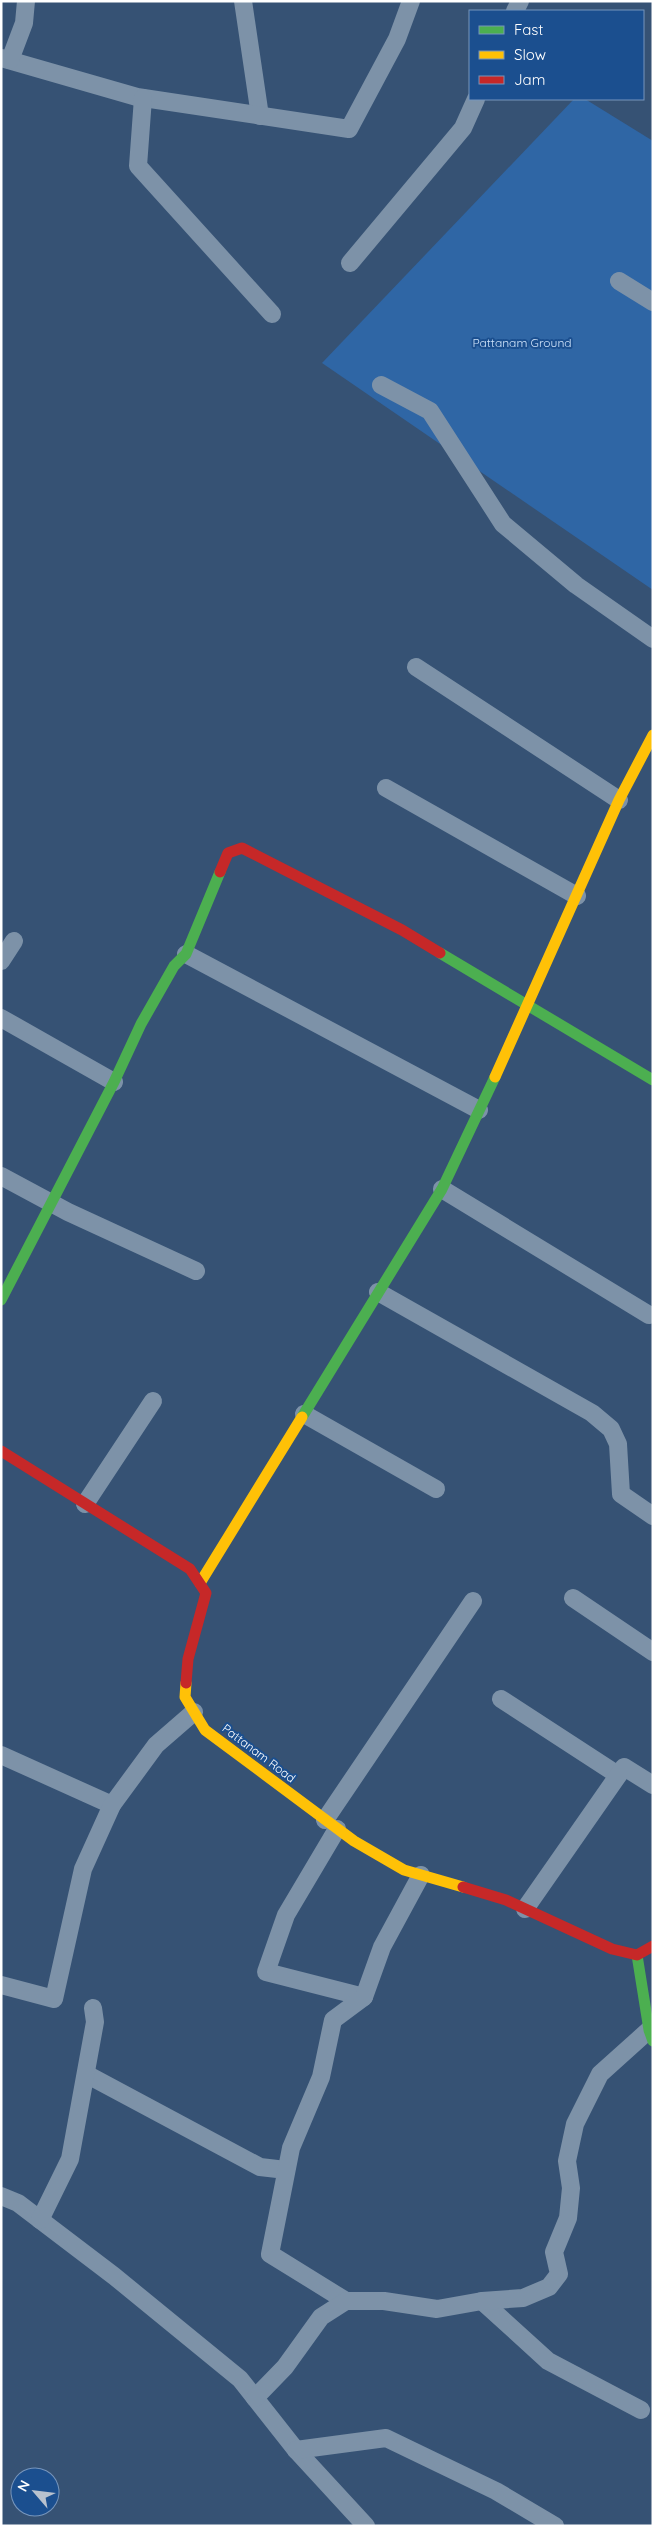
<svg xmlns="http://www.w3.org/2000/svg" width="654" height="2527" font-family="Quicksand,sans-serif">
<rect width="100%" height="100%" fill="#365274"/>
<path fill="#2f66a5" d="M574,99H585L653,141V590L322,363Z"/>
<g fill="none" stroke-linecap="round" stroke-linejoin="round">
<g stroke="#7d92a8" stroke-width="18">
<path d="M243,1L260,116"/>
<path d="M515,11L520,1"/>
<path d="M1,58L137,97L349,129L397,39L411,1"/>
<path d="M10,60L24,23L26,1"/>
<path d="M143,98L138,166L272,314"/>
<path d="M350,263L463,128L476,99"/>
<path d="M619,281L653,302"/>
<path d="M381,385L430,411L503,524L576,585L653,639"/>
<path d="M416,667L619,800"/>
<path d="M386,788L577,896"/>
<path d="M186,954L479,1110"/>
<path d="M1,961L14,941"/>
<path d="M1,1018L114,1082"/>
<path d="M1,1176L68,1212L196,1271"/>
<path d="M442,1189L649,1315"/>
<path d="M378,1292L592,1413L611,1429L618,1444L621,1494L653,1516"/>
<path d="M304,1414L436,1489"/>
<path d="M85,1504L153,1401"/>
<path d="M573,1598L653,1652"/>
<path d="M501,1699L618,1775"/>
<path d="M1,1755L112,1805"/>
<path d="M325,1820L473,1601"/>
<path d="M337,1829L286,1915L266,1972L364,1997"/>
<path d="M525,1909L624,1767L653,1785"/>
<path d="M1,1985L54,1999L83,1869L112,1805L156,1745L194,1712"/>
<path d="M86,2074L260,2167L286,2170"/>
<path d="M1,2196L18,2203L114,2276L240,2379L296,2450L366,2526"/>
<path d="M40,2220L70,2159L95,2022L93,2008"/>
<path d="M346,2301L270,2254L291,2148L321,2077L333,2020L364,1997L382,1947L421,1875"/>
<path d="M482,2301L548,2361L641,2410"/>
<path d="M255,2398L285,2367L321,2317L346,2301H384L437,2309L482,2301L523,2298L549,2287L559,2274L554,2252L568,2218L571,2188L567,2161L575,2124L600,2074L649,2030"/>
<path d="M296,2450L386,2438L496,2491L555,2526"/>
</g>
<g stroke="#4caf50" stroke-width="11">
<path d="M440,953L653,1080"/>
<path d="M1,1300L114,1082L141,1024L174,966L186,954L220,872"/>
<path d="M302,1417L442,1189L495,1077"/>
<path d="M637,1955L649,2030L653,2041"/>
</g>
<g stroke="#ffc107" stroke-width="11">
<path d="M495,1077L619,800L653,735"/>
<path d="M200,1583L302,1417"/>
<path d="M186,1683L185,1697L205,1730L354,1841L404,1870L463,1887"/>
</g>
<g stroke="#c62828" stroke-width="11">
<path d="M220,872L228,853L242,848L402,930L440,953"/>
<path d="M1,1451L190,1569L206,1593L188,1659L186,1683"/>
<path d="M463,1887L506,1900L612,1949L637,1955L653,1946"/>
</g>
</g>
<g text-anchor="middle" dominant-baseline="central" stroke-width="4" stroke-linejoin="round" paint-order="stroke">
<g font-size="12" fill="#cfe3fa" stroke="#1b4f8f">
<text x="522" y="342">Pattanam Ground</text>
</g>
<g font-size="12" fill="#fff" stroke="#1b4f8f">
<text transform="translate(259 1753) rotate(37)">Pattanam Road</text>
</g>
</g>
<rect width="654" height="2527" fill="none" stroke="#ffffff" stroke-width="5"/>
<rect x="469" y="10" width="175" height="90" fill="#1b4f8f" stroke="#7695bc"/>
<rect x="479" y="26" width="25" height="8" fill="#4caf50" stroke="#7695bc"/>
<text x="514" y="35" font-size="15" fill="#ffffff">Fast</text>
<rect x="479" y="51" width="25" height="8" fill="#ffc107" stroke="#7695bc"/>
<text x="514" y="60" font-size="15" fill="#ffffff">Slow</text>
<rect x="479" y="76" width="25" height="8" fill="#c62828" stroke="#7695bc"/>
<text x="514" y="85" font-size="15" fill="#ffffff">Jam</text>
<g transform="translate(35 2492) rotate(298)"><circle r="24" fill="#1b4f8f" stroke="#7695bc"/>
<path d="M0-4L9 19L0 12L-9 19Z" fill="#b9c2ce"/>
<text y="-8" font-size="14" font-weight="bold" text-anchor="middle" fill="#ffffff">N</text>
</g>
</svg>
